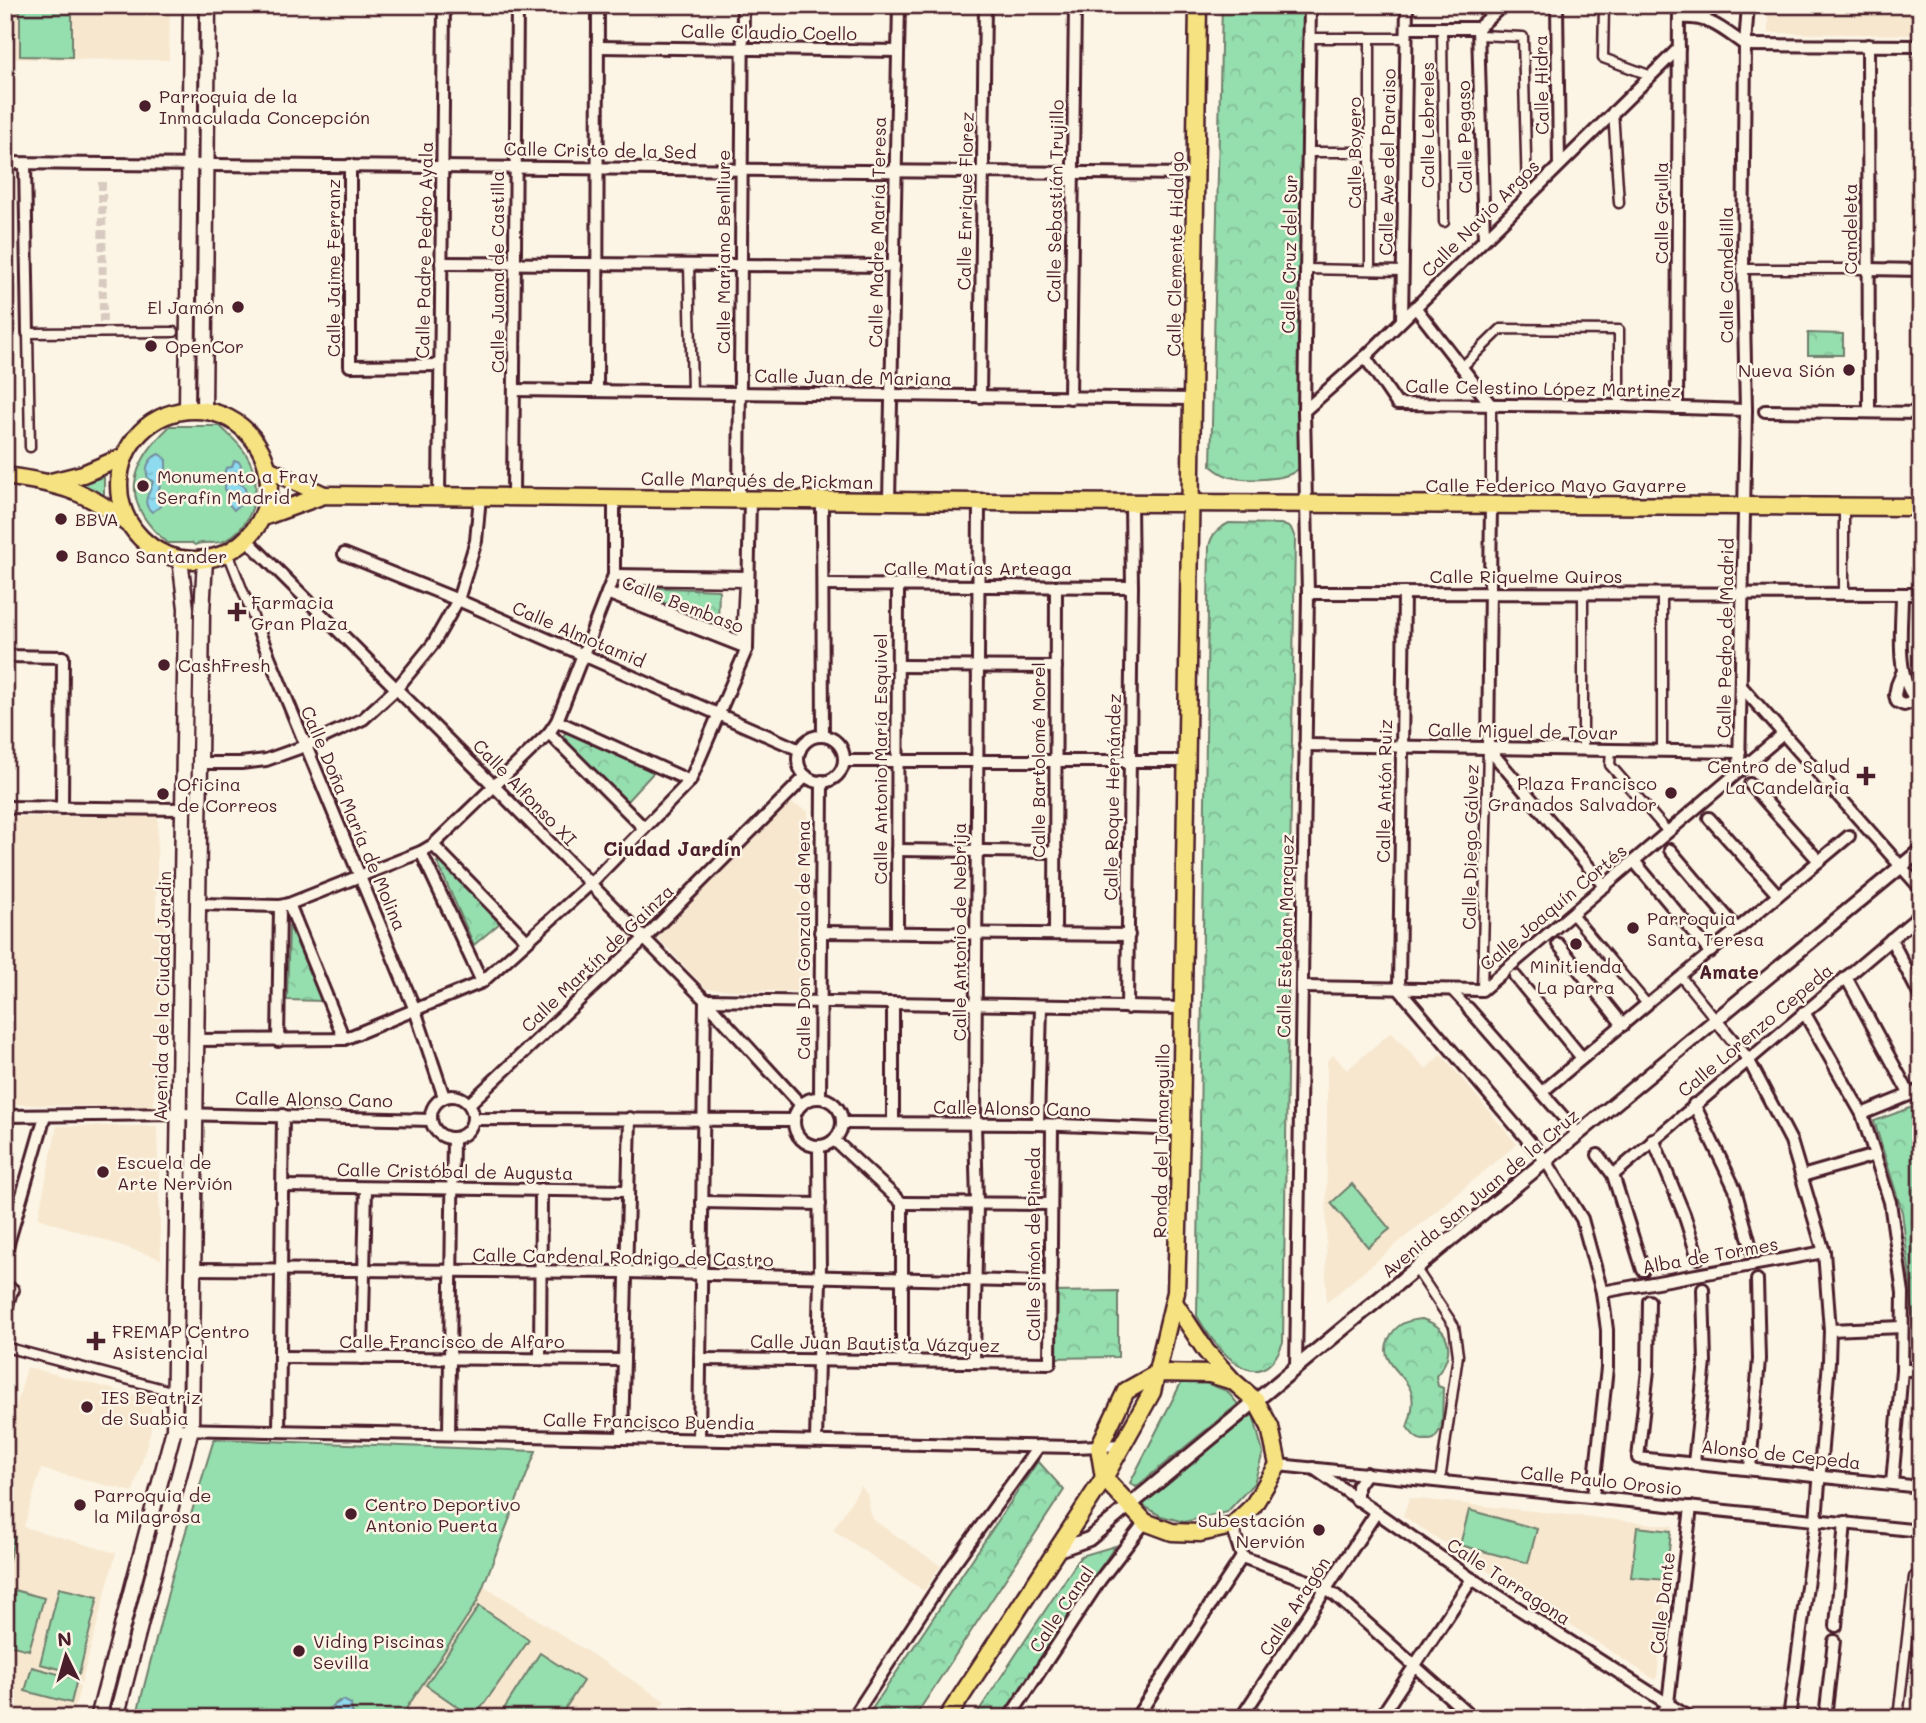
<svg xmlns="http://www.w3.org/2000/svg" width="1926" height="1723" font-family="Mali,sans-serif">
<defs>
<pattern id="forest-crowns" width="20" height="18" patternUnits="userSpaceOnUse" patternTransform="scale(1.75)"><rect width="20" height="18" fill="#95deae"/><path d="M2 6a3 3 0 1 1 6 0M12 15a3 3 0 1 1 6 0" fill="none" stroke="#82be96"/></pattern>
<pattern id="water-ripples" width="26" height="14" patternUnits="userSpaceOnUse" patternTransform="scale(1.75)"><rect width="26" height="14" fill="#8edaee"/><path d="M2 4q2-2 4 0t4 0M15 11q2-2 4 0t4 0" fill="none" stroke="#7cbbcc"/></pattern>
</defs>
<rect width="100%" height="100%" fill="#fcf5e5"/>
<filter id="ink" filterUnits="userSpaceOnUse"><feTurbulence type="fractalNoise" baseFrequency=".0143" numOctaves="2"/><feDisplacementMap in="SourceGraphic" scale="14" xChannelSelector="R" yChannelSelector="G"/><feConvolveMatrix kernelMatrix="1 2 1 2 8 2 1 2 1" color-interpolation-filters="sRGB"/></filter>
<g filter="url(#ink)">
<g fill="#f7e7cf">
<path d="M15,5H170L169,60L14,59Z"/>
<path d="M1768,5H1921V35L1768,33Z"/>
<path d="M789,802L808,811L807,992L706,989L657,937Z"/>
<path d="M158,816L156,918H167L165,1036L155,1037L154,1108L5,1104V817Z"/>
<path d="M1391,1032L1426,1069L1441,1054L1517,1144L1326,1303L1327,1060L1334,1055L1347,1070Z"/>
<path d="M57,1126H157L161,1259L38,1218Z"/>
<path d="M27,1367L151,1399V1430L133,1492L41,1469L24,1527L116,1553L72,1718H5V1447Z"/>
<path d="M861,1486L868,1496L870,1514L875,1521L941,1566L924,1591L833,1530Z"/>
<path d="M1409,1498L1673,1526L1657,1677L1655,1680L1403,1516Z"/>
<path d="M483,1585L665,1701L653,1718H400L476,1602Z"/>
</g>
<g fill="#95deae" stroke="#707e6c" stroke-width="2">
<path d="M20,5H72V57L20,56Z"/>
<path d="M197,5H202L200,133H196Z"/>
<path d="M196,201H200L199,340L195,341Z"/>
<path d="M170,426H220C229,435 239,443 246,454C264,483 256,523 226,540C216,546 204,540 195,545L192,543H168C119,503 128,466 170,426Z"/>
<path d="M104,477V495L76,485L77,484Z"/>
<path d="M1352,1184L1390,1229L1368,1247L1331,1203Z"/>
<path d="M1203,1382L1227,1391L1238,1404L1136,1487L1130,1483L1181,1383Z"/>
<path d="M1253,1414L1263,1453L1254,1483L1227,1512L1184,1522L1161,1516L1141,1504Z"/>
<path d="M214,1439L536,1451L477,1602L400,1718H353V1713L339,1701L329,1709L328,1718H136L172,1577Z"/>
<path d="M1469,1510L1537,1529L1528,1563L1460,1545Z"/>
<path d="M1637,1527L1671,1531L1666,1580L1631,1577Z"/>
<path d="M5,1535L15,1537L5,1575Z"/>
<path d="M59,1588L98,1597L79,1674L40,1664Z"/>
<path d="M14,1590L44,1598L29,1650L5,1644V1622Z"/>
<path d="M479,1606L529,1640L474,1718L426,1685Z"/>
<path d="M540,1653L583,1681L559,1718H498Z"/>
<path d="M32,1667L77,1679L71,1703L25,1691Z"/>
</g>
<g fill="url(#forest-crowns)" stroke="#707e6c" stroke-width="2">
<path d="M1222,5H1304L1299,467C1292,481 1245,481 1230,477C1223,475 1217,471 1211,466Z"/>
<path d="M1808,333L1843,334V355H1808Z"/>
<path d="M1229,523L1281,524L1291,528L1295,538L1283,1342C1260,1404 1216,1349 1197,1316L1209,546C1212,534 1217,529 1229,523Z"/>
<path d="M641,587L719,590L718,621L639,594Z"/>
<path d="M567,731L654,772L627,801L561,739Z"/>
<path d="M443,858L500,923L474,945L437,862Z"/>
<path d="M289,925L322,1001L287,1000Z"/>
<path d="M1921,1104V1360H1916L1911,1286L1902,1212L1874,1121Z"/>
<path d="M1118,1291V1357L1050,1358L1051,1292Z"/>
<path d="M1422,1319C1453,1329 1455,1354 1436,1376L1438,1386L1443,1388L1442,1427L1434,1439C1420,1443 1415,1438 1407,1427C1411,1417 1414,1405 1412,1394C1407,1372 1371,1361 1393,1332C1400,1322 1411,1320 1422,1319Z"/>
<path d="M1038,1461L1064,1490L914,1718H866Z"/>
<path d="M1115,1546L1002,1718H974L1081,1556Z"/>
</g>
<g fill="url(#water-ripples)" stroke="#738fa0" stroke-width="2">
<path d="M159,454L166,459V477L161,483L156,497L161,506L152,512C140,502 150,494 153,482L148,478C144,468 149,458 159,454Z"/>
<path d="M234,461H238L241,465L237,482L244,486L248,499L244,504L238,506L234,510L226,501L229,492L225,491V470L226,468L232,467Z"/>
<path d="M343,1700L351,1704L353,1718H328V1709Z"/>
</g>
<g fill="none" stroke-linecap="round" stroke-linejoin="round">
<path stroke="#d8cac0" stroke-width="8" stroke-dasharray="8 4" stroke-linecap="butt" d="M102,182L103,332"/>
<defs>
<g id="pedestrian">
<path d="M1604,5L1603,58L1649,75"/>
<path d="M1442,28L1444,222"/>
<path d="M1479,35L1523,37L1527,196"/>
<path d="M1310,38H1407"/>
<path d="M1370,38V269"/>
<path d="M1613,111L1619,203"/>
<path d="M1308,152H1370"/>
<path d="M689,265L692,392"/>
<path d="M1306,269L1402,271"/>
<path d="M1743,269H1867"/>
<path d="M1462,367L1501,329L1619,330V406"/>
<path d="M1491,405V483"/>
<path d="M30,447L28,333L174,332"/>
<path d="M1844,506V594"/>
<path d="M228,553L259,632"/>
<path d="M624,580L744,582L741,641L621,593Z"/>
<path d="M1662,594V750"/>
<path d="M1583,595V749"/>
<path d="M1611,750L1610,765L1668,832"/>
<path d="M1572,914L1647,1004L1710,952"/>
<path d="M1681,977L1716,1020"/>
<path d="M1451,990L1468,1008"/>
<path d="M1482,990L1488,748"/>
<path d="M1416,1269L1454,1326L1458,1355L1440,1481"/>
<path d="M5,1318L13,1290"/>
<path d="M5,1347L175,1392"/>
<path d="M1898,1718L1914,1577"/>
</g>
<g id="minor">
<path d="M1557,5L1559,165"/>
<path d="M1699,17L1720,5"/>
<path d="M1679,18C1710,16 1721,28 1745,45"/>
<path d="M1407,28H1478"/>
<path d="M1745,45L1921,46"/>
<path d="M1868,45L1869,412"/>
<path d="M598,47L898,51"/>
<path d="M5,163L1195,174"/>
<path d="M25,164L28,333"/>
<path d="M350,165V366L440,365"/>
<path d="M1484,239L1478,28L1503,5"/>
<path d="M441,263L894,266"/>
<path d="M1867,269L1921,270"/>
<path d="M1415,307L1491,405"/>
<path d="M1402,320L1407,5"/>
<path d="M1365,357L1397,404L1619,406L1746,410"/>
<path d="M514,390L1191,399"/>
<path d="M597,391L598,5"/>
<path d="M980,397L985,5"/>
<path d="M1070,398L1075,5"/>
<path d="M1677,408L1679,5"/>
<path d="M1304,411L1365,357L1679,48"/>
<path d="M1765,411L1921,413"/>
<path d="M439,496L444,5"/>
<path d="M513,496L517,5"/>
<path d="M739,499L743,5"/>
<path d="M822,500L823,736"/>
<path d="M889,501L899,5"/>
<path d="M1491,504L1488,748L1605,886"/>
<path d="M247,540L494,786L705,1000L801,1105"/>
<path d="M344,554L458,600L800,750"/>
<path d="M614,575L748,577"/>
<path d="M823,585L1132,587"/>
<path d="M607,593L747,648"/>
<path d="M1308,593L1921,594"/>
<path d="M1404,593L1399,989L1546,1161L1582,1219L1602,1292L1607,1330V1368L1593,1497"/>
<path d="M1902,594C1902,623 1895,674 1914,697L1910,703L1904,705L1897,702L1895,695L1897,685L1902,673"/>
<path d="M259,632L415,1010L444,1097"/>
<path d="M5,656L63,657L62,808"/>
<path d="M898,666L1056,667"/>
<path d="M1741,686L1921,889"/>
<path d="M557,721L690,781"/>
<path d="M549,733L644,828"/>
<circle cx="821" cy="759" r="23"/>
<path d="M1305,745L1740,752"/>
<path d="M844,761H1186"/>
<path d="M201,763H241L266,760L305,746L363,719L397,688L433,644L458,600L476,541L480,496"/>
<path d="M1739,771L1746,410L1743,269L1745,45L1748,5"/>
<path d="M1750,784L1819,861"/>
<path d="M5,807L184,809"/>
<path d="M1709,818L1778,895"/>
<path d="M433,845L527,941"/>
<path d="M897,850L1056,852"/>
<path d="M1670,850L1737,929"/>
<path d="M421,852L482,982"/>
<path d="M1634,861L1710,952L1849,836"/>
<path d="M200,904L280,906L289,904L421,852L433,845L549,733L557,721L614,575V497"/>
<path d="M289,904L344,1039"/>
<path d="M820,932L1129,935"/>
<path d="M897,932L898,585"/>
<path d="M1055,933L1056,586"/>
<path d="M1891,939L1921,998"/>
<path d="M1558,944L1623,1025"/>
<path d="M1515,976L1582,1058"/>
<path d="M1846,977L1910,1095"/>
<path d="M1302,987L1482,990L1783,734"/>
<path d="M1127,1008L1132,587L1131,503"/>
<path d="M1468,1008L1578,1134"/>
<path d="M1804,1012L1862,1114L1890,1202L1903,1293L1902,1370H1921"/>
<path d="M1716,1020L1748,1059L1791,1141L1824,1252L1830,1330L1829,1361L1816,1520L1789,1718"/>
<path d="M198,1040L344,1039L482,982L590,884L690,781L747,648L750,499"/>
<path d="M278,1041L280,906"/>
<path d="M1542,1092L1647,1004"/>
<circle cx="452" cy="1117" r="21"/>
<circle cx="818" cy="1122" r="24"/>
<path d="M820,1098L822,781"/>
<path d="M469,1104L644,939L806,776"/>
<path d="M1694,1104L1735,1189L1752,1251"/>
<path d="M1862,1114L1921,1090"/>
<path d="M5,1116L180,1114L431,1120"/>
<path d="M474,1119L794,1120"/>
<path d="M893,1122V1004"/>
<path d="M842,1123L1038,1124L1181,1130"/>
<path d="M1038,1124L1041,1006"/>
<path d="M1653,1139L1684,1214L1698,1258"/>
<path d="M834,1140L902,1203"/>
<path d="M1598,1155L1613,1175L1643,1270"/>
<path d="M1613,1175L1921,914"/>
<path d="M1802,1176L1875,1155"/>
<path d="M283,1186L628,1191"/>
<path d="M702,1202L820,1204"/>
<path d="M902,1203V1361"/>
<path d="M902,1203L1051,1204"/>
<path d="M5,1254L45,1116"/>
<path d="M194,1269L626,1272L1051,1282"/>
<path d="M5,1288L13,1290"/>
<path d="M1602,1292L1824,1252"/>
<path d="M1649,1301L1648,1370L1638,1458L1921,1487"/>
<path d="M1830,1330L1902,1327"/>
<path d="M281,1357L624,1360"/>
<path d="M362,1358L366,1188"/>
<path d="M540,1359L541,1189"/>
<path d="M700,1359L1050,1363L1052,1125"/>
<path d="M974,1361L977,1204L975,1124L979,502"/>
<path d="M1296,1368L1308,593L1304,411L1310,5"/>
<path d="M174,1429L1075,1447L1124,1445"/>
<path d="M279,1431L283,1115"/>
<path d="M449,1434L453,1138"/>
<path d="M622,1438L630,1118"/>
<path d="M699,1439L705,1000L1183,1008"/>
<path d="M816,1441L820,1278L819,1146"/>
<path d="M1694,1463L1705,1362L1703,1289"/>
<path d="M1278,1465L1921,1531"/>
<path d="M1313,1468L1472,1579L1690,1718"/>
<path d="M1750,1468L1759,1359L1757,1280"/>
<path d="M1892,1483L1902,1370"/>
<path d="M1357,1500V1486L1366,1473"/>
<path d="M1232,1526L1242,1557"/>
<path d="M1242,1557L1314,1583L1335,1595L1473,1718"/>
<path d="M1836,1626L1845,1522"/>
<path d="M853,1718L952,1566L1039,1446"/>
<path d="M1009,1718L1100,1580L1145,1522"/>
<path d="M1136,1718L1242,1557"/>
<path d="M1241,1718L1376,1513"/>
<path d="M1380,1718L1472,1579"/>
<path d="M1658,1718L1668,1703L1691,1507"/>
<path d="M1825,1718L1834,1641"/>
</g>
<path id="tertiary" d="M1055,1551L1089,1539L1921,850"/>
<g id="secondary">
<path d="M187,411L191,5"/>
<path d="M204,411L208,5"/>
<path d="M98,1718L174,1429L186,608L180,559"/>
<path d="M116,1718L191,1429L202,612L205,560"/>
</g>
<g id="primary">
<circle cx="194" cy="485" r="75"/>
<path d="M268,469L324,495"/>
<path d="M5,476C57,483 87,490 128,524"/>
<path d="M51,482L83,474L125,456"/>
<path d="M263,517L324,495L979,502L1921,507"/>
<path d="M1174,1302L1206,1351L1233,1381L1256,1401L1270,1427L1278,1465L1253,1506L1232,1526L1200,1533L1172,1532L1145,1522L1104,1478L1099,1447L1126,1391L1158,1373L1210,1374L1233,1381"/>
<path d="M947,1718L1104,1478L1152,1392L1176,1292L1181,1130L1198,5"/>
</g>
</defs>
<use href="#pedestrian" stroke="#4a1f2b" stroke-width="13"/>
<use href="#minor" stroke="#4a1f2b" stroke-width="16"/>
<use href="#tertiary" stroke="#4a1f2b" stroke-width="18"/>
<use href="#secondary" stroke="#4a1f2b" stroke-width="19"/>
<use href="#primary" stroke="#4a1f2b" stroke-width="21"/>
<use href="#pedestrian" stroke="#fcf5e5" stroke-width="8"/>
<use href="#minor" stroke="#fcf5e5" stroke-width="10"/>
<use href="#tertiary" stroke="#fcf5e5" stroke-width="12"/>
<use href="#secondary" stroke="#fcf5e5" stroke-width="14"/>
<use href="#primary" stroke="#f6e281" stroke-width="16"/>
</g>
</g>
<g fill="#4a1f2b" stroke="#fcf5e5" stroke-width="2.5">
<circle cx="145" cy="106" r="7"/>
<circle cx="238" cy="307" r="7"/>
<circle cx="151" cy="346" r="7"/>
<circle cx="1849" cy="370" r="7"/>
<circle cx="143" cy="486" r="7"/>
<circle cx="61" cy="519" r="7"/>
<circle cx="62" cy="556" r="7"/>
<path d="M233.5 601.5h7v7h7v7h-7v7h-7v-7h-7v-7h7z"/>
<circle cx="164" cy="665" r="7"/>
<path d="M1862.5 765.5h7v7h7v7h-7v7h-7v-7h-7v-7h7z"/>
<circle cx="1671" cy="793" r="7"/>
<circle cx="163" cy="794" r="7"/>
<circle cx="1633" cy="928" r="7"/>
<circle cx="1576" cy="944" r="7"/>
<circle cx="103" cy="1172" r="7"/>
<path d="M92.5 1330.5h7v7h7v7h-7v7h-7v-7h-7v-7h7z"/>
<circle cx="87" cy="1407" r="7"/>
<circle cx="80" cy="1505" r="7"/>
<circle cx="351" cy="1514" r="7"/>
<circle cx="1319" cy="1530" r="7"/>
<circle cx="299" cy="1651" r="7"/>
</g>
<g text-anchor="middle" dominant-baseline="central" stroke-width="5" stroke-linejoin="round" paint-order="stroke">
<g font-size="18" fill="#4a1f2b" stroke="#fcf5e5">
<text transform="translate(769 32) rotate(1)">Calle Claudio Coello</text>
<text transform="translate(1541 85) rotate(-91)">Calle Hidra</text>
<text transform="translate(1427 125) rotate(-90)">Calle Lebreles</text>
<text transform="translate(1464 137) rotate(-91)">Calle Pegaso</text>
<text transform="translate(600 150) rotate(1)">Calle Cristo de la Sed</text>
<text transform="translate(1354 153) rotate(-90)">Calle Boyero</text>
<text transform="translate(1387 162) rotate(-89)">Calle Ave del Paraiso</text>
<text transform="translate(965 201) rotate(-89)">Calle Enrique Florez</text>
<text transform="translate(1055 201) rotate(-89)">Calle Sebastián Trujillo</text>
<text transform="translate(1661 213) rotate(-90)">Calle Grulla</text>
<text transform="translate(1480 218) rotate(-45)">Calle Navio Argos</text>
<text transform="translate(1850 229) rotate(-90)">Candeleta</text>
<text transform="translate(877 232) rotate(-89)">Calle Madre María Teresa</text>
<text transform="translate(424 250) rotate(-89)">Calle Padre Pedro Ayala</text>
<text transform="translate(723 252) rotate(-90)">Calle Mariano Benlliure</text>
<text transform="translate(1175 254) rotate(-89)">Calle Clemente Hidalgo</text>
<text transform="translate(1289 254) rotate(-89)">Calle Cruz del Sur</text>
<text transform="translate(333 268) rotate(-90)">Calle Jaime Ferranz</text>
<text transform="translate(497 272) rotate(-90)">Calle Juana de Castilla</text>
<text transform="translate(1726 275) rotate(-90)">Calle Candelilla</text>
<text transform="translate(853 377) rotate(1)">Calle Juan de Mariana</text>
<text transform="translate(1543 388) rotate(1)">Calle Celestino López Martinez</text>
<text transform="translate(757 480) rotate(1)">Calle Marqués de Pickman</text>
<text x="1556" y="485">Calle Federico Mayo Gayarre</text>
<text x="978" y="568">Calle Matías Arteaga</text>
<text x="1526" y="576">Calle Riquelme Quiros</text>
<text transform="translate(683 604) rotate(21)">Calle Bembaso</text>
<text transform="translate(579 634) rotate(23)">Calle Almotamid</text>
<text transform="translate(1725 638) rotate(-89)">Calle Pedro de Madrid</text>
<text transform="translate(1523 731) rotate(1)">Calle Miguel de Tovar</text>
<text transform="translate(880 759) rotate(-90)">Calle Antonio María Esquivel</text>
<text transform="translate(1038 760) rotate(-90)">Calle Bartolomé Morel</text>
<text transform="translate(1384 791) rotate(-89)">Calle Antón Ruiz</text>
<text transform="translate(525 792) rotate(46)">Calle Alfonso XI</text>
<text transform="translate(1112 797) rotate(-89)">Calle Roque Hernández</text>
<text transform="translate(354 818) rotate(67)">Calle Doña María de Molina</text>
<text transform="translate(1470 847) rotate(-89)">Calle Diego Gálvez</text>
<text transform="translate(1553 907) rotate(-40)">Calle Joaquín Cortés</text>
<text transform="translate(959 932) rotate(-90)">Calle Antonio de Nebrija</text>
<text transform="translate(1285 936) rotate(-89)">Calle Esteban Marquez</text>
<text transform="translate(803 940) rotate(-90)">Calle Don Gonzalo de Mena</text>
<text transform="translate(597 958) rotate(-44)">Calle Martín de Gainza</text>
<text transform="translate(162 996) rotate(-89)">Avenida de la Ciudad Jardin</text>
<text transform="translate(1755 1030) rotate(-40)">Calle Lorenzo Cepeda</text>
<text transform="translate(314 1099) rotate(1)">Calle Alonso Cano</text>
<text transform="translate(1012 1108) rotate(1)">Calle Alonso Cano</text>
<text transform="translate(1161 1141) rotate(-89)">Ronda del Tamarguillo</text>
<text transform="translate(455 1171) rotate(1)">Calle Cristóbal de Augusta</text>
<text transform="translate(1480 1193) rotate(-40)">Avenida San Juan de la Cruz</text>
<text transform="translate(1033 1244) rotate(-90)">Calle Simón de Pineda</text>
<text transform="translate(1710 1255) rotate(-10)">Alba de Tormes</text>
<text transform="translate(623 1257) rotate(1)">Calle Cardenal Rodrigo de Castro</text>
<text x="452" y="1341">Calle Francisco de Alfaro</text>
<text transform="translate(875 1343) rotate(1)">Calle Juan Bautista Vázquez</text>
<text transform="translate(649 1421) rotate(1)">Calle Francisco Buendia</text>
<text transform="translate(1781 1454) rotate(6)">Alonso de Cepeda</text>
<text transform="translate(1601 1480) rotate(6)">Calle Paulo Orosio</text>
<text transform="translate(1509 1581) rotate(33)">Calle Tarragona</text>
<text transform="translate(1662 1603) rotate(-83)">Calle Dante</text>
<text transform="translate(1294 1606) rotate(-57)">Calle Aragón</text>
<text transform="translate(1061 1609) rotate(-56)">Calle Canal</text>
</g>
<g font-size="18" fill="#4a1f2b" stroke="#fcf5e5" text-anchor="start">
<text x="159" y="96">Parroquia de la<tspan x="159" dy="21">Inmaculada Concepción</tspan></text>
<text x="224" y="307" text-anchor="end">El Jamón</text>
<text x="165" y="346">OpenCor</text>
<text x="1835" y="370" text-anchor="end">Nueva Sión</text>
<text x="157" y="476">Monumento a Fray<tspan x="157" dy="21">Serafín Madrid</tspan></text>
<text x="75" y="519">BBVA</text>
<text x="76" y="556">Banco Santander</text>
<text x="251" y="602">Farmacia<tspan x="251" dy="21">Gran Plaza</tspan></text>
<text x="178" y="665">CashFresh</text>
<text x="1850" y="766" text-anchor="end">Centro de Salud<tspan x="1850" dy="21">La Candelaria</tspan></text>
<text x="1657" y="783" text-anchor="end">Plaza Francisco<tspan x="1657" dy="21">Granados Salvador</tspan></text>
<text x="177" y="784">Oficina<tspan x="177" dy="21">de Correos</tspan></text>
<text x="1647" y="918">Parroquia<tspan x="1647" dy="21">Santa Teresa</tspan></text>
<text x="1576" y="966" text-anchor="middle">Minitienda<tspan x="1576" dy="21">La parra</tspan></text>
<text x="117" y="1162">Escuela de<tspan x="117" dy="21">Arte Nervión</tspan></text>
<text x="112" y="1331">FREMAP Centro<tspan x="112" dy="21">Asistencial</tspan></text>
<text x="101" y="1397">IES Beatriz<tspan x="101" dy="21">de Suabia</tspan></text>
<text x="94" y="1495">Parroquia de<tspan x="94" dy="21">la Milagrosa</tspan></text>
<text x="365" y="1504">Centro Deportivo<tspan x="365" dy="21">Antonio Puerta</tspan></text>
<text x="1305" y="1520" text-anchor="end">Subestación<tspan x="1305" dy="21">Nervión</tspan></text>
<text x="313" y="1641">Viding Piscinas<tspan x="313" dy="21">Sevilla</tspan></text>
</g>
<g font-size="19" font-weight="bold" fill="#4a1f2b" stroke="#fcf5e5">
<text x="672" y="848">Ciudad Jardín</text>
<text x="1729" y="971">Amate</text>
</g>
</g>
<rect width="1926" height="1723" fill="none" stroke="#fcf5e5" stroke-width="28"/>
<rect x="14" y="14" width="1898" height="1695" fill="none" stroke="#4a1f2b" stroke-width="2.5" filter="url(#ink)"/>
<g transform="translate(66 1656) rotate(355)" stroke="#fcf5e5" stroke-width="5" paint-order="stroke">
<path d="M0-5L12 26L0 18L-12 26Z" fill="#4a1f2b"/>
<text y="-10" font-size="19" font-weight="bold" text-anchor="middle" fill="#4a1f2b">N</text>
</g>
</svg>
